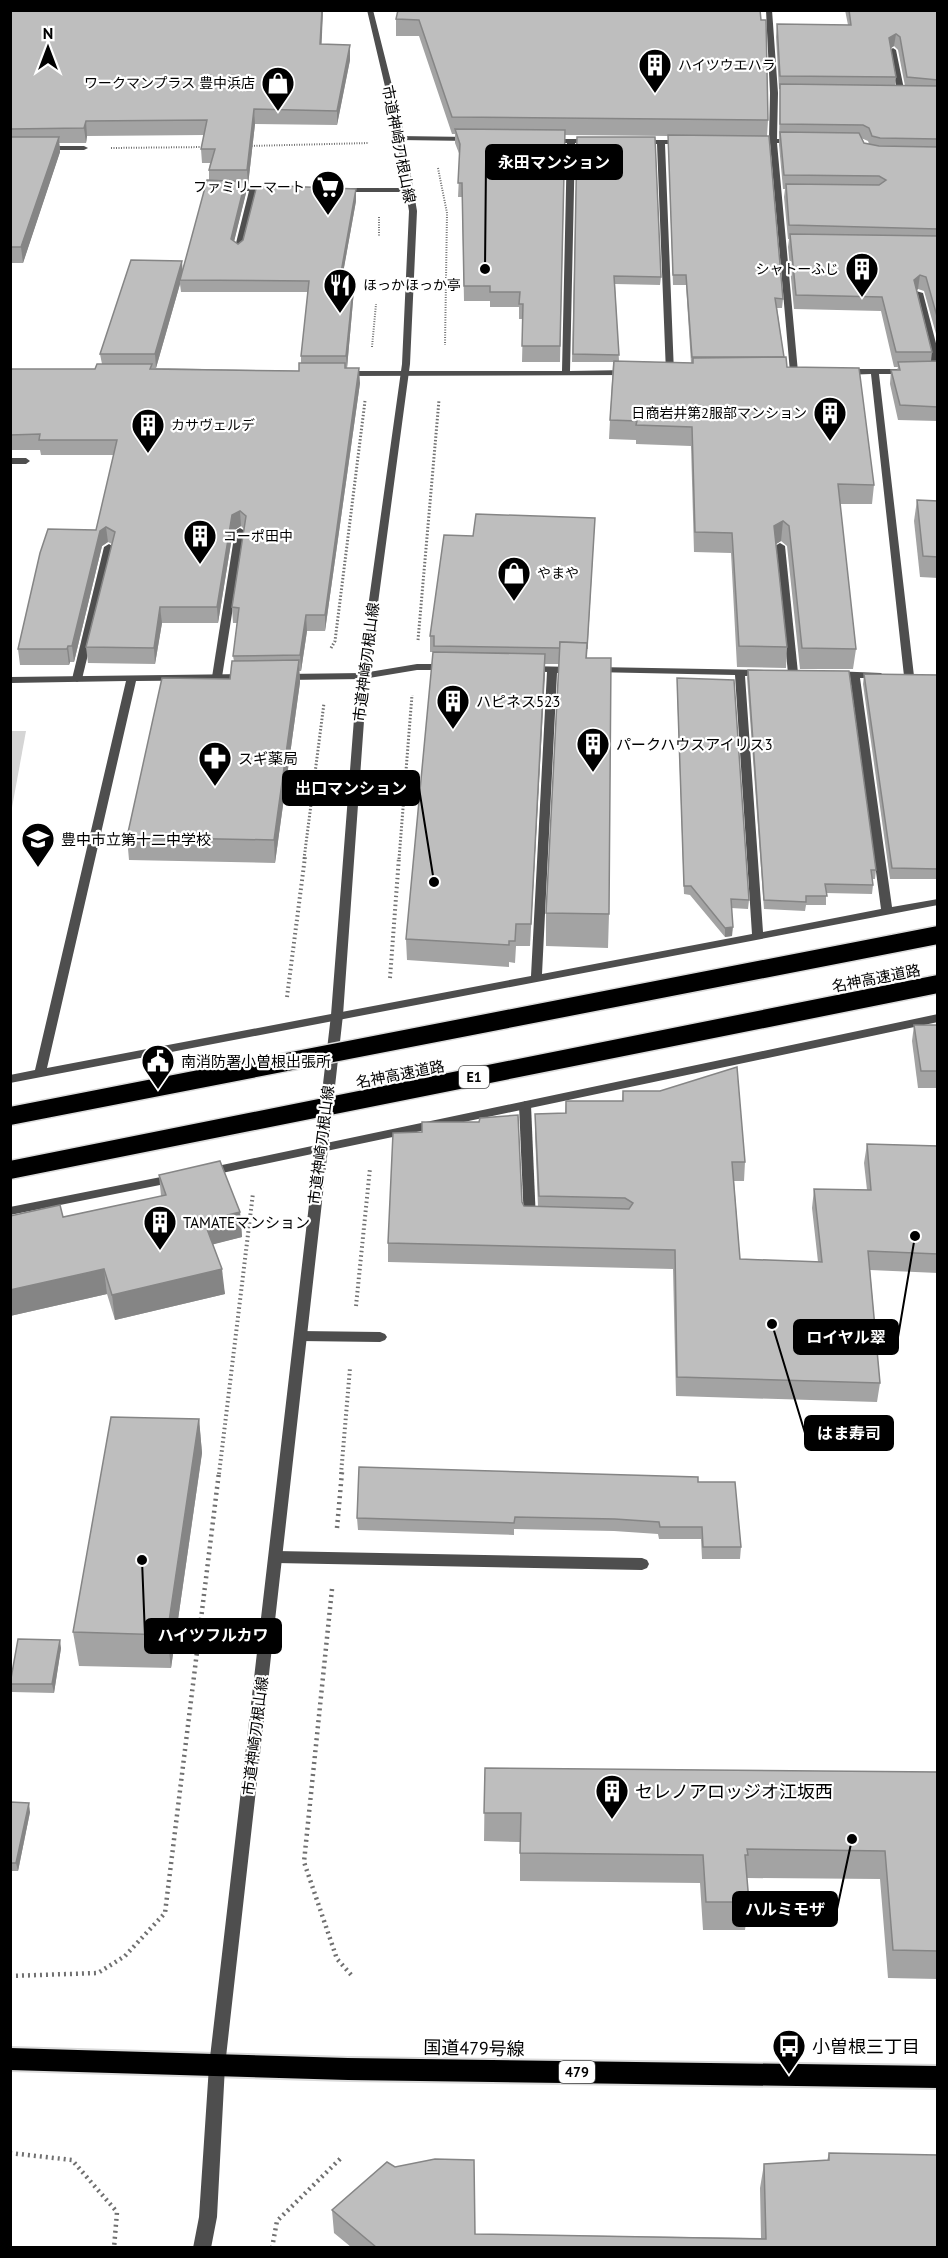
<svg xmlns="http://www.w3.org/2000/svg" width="948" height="2258" font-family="'PT Sans','Noto Sans JP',sans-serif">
<rect width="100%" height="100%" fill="#fff"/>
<path fill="#d5d5d5" d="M11,731H26L11,813L10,731Z"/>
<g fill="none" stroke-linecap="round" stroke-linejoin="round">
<defs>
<path id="trunk" d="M10,2048L348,2058L938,2066V2088L348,2080L10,2070Z"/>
</defs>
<use href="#trunk" stroke="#dbdbdb" stroke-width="4"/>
<g stroke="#707070" stroke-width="2" stroke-dasharray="1 1.5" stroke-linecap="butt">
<path d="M249,146L369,143"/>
<path d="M111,148L206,147"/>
<path d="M438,168L447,213L445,345"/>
<path d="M379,217V237"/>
<path d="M372,347L376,304"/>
</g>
<g stroke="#707070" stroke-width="3" stroke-dasharray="1.5 2" stroke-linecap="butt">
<path d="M418,640L439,400"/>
<path d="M331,648L335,641L365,401"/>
<path d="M304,859L324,703"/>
<path d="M399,859L412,695"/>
</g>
<g stroke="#707070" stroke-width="4" stroke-dasharray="1.5 3" stroke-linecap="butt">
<path d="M390,978L399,857"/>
<path d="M287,997L305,857"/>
<path d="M356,1306L370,1168"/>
<path d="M219,1474L253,1193"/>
<path d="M341,1474L350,1368"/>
</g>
<g stroke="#707070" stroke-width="4.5" stroke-dasharray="2 4" stroke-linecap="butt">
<path d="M337,1528L342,1472"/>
<path d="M332,1589L304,1862L337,1959L353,1977"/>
<path d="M10,1976L98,1973L125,1956L165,1913L219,1472"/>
<path d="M10,2153L72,2160L117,2212L114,2248"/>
<path d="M272,2248L277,2221L342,2157"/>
</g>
<g fill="#4e4e4e" fill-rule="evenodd">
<path d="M250,187L257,189L242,251L238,253L234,251Z"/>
<path d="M10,458H26L30,461L26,464H10Z"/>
<path d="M240,528L245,531L222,677L217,680L212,677L235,531Z"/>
<path d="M109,544L114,547L82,679L77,682L72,679L104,547Z"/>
<path d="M525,1101L531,1105L536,1221L530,1225L524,1221L519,1105Z"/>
<path d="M300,1331L380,1332L385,1334L387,1337L385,1340L380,1342L300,1341L295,1339L294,1336L295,1333Z"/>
<path d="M276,1551L642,1558L647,1560L649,1564L647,1568L642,1570L276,1563L271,1561L269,1557L271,1553Z"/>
</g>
<g fill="#4e4e4e" fill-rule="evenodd">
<path d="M766,10H772L778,93L777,139H795L799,141L795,143H777L798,372L794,375L790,372L770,143H752L748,141L752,139H769L770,93Z"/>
<path d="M893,48L896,50L905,94L901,96L891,94L897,92L890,50Z"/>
<path d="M397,136L471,137L475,139L471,141L400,140H397Z"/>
<path d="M545,139H594L598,141L594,143H575L570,371L627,370L631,373L630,375L342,376V372L345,371H562L567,143H548L544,141Z"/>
<path d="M638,140H684L688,142L684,144H665L674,373L670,376L666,373L657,144H638Z"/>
<path d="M42,146H84L88,148L84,150H42Z"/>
<path d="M227,187H270L274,189L270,191H230L226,189Z"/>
<path d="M338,188H409L413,190L409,192H338Z"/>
<path d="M916,291L923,293L938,351V374H879L914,676L909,679L904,676L871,374L843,375L839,372L843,369H933L915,293Z"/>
<path d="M780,543L785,546L798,673L793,676L788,673L775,546Z"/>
<path d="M417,664H447L452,667L447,670H417L363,679L285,680L280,677L285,674L363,673Z"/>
<path d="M530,666L572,667L577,670L572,673H557L542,974L752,934L735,675L593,672V668L596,667L764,670L769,673L764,676H745L763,932L881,909L850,677H833L828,674L833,671L881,673L883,675L878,678H860L892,907L938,899V905L10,1083V1075L35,1070L126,681L10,683V677L246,674L251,677L246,680L136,681L47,1068L531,976L547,672L527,671V667Z"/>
<path d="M938,1014V1022L208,1176L202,1172L208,1168Z"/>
<path d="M176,1174L182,1178L180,1181L10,1215V1207Z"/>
</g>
<path fill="#4e4e4e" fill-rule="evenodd" d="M367,10H373L403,129L417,211L410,364L366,693L343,1015L225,2066L217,2217L211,2248H193L199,2217L209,2066L331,1015L356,693L402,364L409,211L395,129Z"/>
<use href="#trunk" fill="#000" fill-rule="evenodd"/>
<defs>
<g id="motorway-bridge">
<path d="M10,1116L938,935"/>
<path d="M10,1170L938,984"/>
</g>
</defs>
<use href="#motorway-bridge" stroke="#dbdbdb" stroke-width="21" stroke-linecap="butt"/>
<use href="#motorway-bridge" stroke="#000" stroke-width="18"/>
</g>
<g fill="#a3a3a3" fill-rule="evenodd">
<path d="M10,10H323L321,44L350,60L337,125L255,124L248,185H246V193L234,241L238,244L356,201L342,278H354V290L347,368L360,383L325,631H307L301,671H299L300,682L275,863L129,860L127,837L230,679L234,661L233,656L237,623H233L232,607L244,529L241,526L233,531L218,623H162L155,664L88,663L86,647L112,544L108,542L102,546L74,662H70L69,665H20L18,649L96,530L114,455H41L40,450H10V369H95L102,364L100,354L182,261V271L209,180V170L210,163H202L201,149L204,135L87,136L86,143H59L60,152L23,263H10ZM180,284L181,292H308L301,356V363L299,371L156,368Z"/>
<path d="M398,10L768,120L767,136L783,299L782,308H777L784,357L787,367L874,485L872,504H840L856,649L853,669H800L787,546L781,541L776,544L787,647L786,668L737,667L731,553L694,552L691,446L636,444V440L609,439L613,362H572L577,137L661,277L660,285L615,284L619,361L691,363L686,285H673L668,136L565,135L560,362H522L523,319H519V307H490V301H464L462,197H458L460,156L455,143V134H452L419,36H396V19Z"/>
<path d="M845,10H938V341L924,291L918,289L917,290L932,352L931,361H938V421L898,420L890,384L891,370H897L898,367H894L881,311L794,309L788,247L789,239H788L784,197L785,189H783L779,145L780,89H779L776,37L777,24L848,25ZM894,46L898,50L905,86H895L896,77L891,48ZM861,138L868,141L869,144L864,143Z"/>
<path d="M917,500L938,501V578L920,577L914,521Z"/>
<path d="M595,518L587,658L609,914L608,948L546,946V913L559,664H545L530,946H516L515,963L509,962V967L407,960L406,939L434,652H430V636L473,536Z"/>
<path d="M748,670L876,870L875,879H872L873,885L872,894L826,893V905H806L805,911L764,909L747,678Z"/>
<path d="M864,674L938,675V879H890L863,684Z"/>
<path d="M677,678L749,900L748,909L731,908L732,936L725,937L690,895L684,894L677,687Z"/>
<path d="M914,1025H938V1088H918L912,1041Z"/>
<path d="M623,1091L745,1162L744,1181H734L740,1259L818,1262L812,1208L814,1189L867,1190L864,1163L867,1144L938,1146V1273L870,1270L880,1383L877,1402L676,1396L673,1269L388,1262V1243L522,1202L524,1206L538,1207L535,1133V1114L565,1113L566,1101H622Z"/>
<path d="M159,1175L240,1212L242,1237L213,1244L225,1294L115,1320L107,1294L10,1316V1216L63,1217L161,1196Z"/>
<path d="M199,1419L202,1453L171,1668L79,1666L73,1632Z"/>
<path d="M698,1482L741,1547L740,1559H702L701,1539H659L658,1534L614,1531L514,1529V1535L358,1530L357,1518Z"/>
<path d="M61,1648L54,1693L12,1692L10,1680Z"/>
<path d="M485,1768L938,1772V1979L888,1978L880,1879L747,1878L749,1902L745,1930H703L700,1883L520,1881V1842L484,1841Z"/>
<path d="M10,1802L30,1812L18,1871H10Z"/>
<path d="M829,2153L938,2247H351L334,2233L332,2210L475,2234L761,2238L760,2188L764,2164L827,2161Z"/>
</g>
<g fill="#858585">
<path d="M322,10H323L321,59L320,44Z"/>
<path d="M896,34L894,46L888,50L889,38Z"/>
<path d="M350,45V60L337,125V111Z"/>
<path d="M254,109L255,124L248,185L247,170Z"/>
<path d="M86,121L87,136L86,143L84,128Z"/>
<path d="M59,137L60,152L23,263L21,247Z"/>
<path d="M245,182L246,193L232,250L231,239Z"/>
<path d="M356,189V201L340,290V278Z"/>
<path d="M182,261L183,275L180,280V284L156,368L155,354Z"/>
<path d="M920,275L918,289L913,294L914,280Z"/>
<path d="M354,278V290L347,368L346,356Z"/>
<path d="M359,368L360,383L325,631V615Z"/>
<path d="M240,511L241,526L233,531L218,623L217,607L232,515Z"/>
<path d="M783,521L781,541L773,546L774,526Z"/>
<path d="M106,527L108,542L102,546L74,662L72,646L100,531Z"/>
<path d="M160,607L162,623L155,664L154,648Z"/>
<path d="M306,615L307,631L301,671L300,655Z"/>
<path d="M68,646L70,662L69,665L67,649Z"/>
<path d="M545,654V674L530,946L531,924Z"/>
<path d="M299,660L300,682L275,863L274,840Z"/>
<path d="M733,927L732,936L725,937V928Z"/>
<path d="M240,1212L242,1237L207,1246L204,1221Z"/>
<path d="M104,1269L107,1294L10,1316V1290Z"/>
<path d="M222,1269L225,1294L115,1320L112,1295Z"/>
<path d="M199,1419L202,1453L171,1668L167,1635Z"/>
<path d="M60,1640L61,1648L54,1693L52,1684Z"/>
<path d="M29,1803L30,1812L18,1871L16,1863Z"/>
</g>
<g fill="#bebebe" stroke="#858585" stroke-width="1.5">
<path d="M10,10H322L320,44L350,45L337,111L254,109L247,170H209L215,149H201L207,120L86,121L84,128L10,129Z"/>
<path d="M398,10H760L761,20H766L768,120L452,117L419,20L396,19Z"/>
<path d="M849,10H938V80L907,77L900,37L896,34L889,38L896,77L780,76L777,24L851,25Z"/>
<path d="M780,84L938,86V139L880,138L872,136L869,128L863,125L780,124Z"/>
<path d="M455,129L565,130L560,346H522L523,304H519L520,292H490V286H464L462,183H458L460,144Z"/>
<path d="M780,132L859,133L864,143L879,146L938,147V229L789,225L786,184L879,185L886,180L879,176L784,175Z"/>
<path d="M668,135L769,136L783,299L775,298L784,357H692L686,275H673Z"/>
<path d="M10,137H59L21,247H10Z"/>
<path d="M577,137H655L661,277L614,276L619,355L573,354Z"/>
<path d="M207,180L245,182L231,239L238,244L243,240L257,185L356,189L340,278H354L346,356H301L309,281L180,280Z"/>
<path d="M790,234L938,236V320L926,277L920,275L914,280L932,352H896L882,297L796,295Z"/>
<path d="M131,260L182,261L155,354H100Z"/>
<path d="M786,357L787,367L859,368L874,485L838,484L856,649L802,648L789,526L783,521L774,526L787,647L739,646L732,533L695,532L692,427L636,425L637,421L610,420L614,361L693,363V358Z"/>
<path d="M938,361V407L900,405L891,370H900L898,362Z"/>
<path d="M299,363H345V368H359L325,615H306L300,655L233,656L239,608L232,607L246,516L240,511L232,515L217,607H160L154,648L86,647L115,532L106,527L100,531L72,646H68L67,649H18L40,553L48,529L96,530L117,440H39L40,434L10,435V369H95L97,364H152L150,369L299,371Z"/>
<path d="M917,500L938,501V557L923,556Z"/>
<path d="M476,514L595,518L587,649V643L560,642V648L434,646V636H430L444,535L473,536Z"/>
<path d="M560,642L587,643L586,658H611L609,914L546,913Z"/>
<path d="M433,652L545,654L531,924H516L515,941H509V945L406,939Z"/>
<path d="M299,660L274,840L127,837L162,678L230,679L232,661Z"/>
<path d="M748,670L849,671L876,870H871L873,885L825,884L827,896H806V902L764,900Z"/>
<path d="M864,674L938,675V869L892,868Z"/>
<path d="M677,678L734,680L749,900L731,899L733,927L725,928L691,886H684Z"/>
<path d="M914,1025H938V1071H921Z"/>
<path d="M737,1067L745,1162H732L740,1259L822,1262L814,1189L871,1190L867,1144L938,1146V1254L868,1251L880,1383L677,1377L675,1250L388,1243L393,1133L422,1132V1122H479L480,1118L518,1115L522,1202L524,1206L629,1209L633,1203L625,1198L539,1196L535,1114L566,1113V1101H623V1091H660Z"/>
<path d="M220,1161L240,1212L204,1221L222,1269L112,1295L104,1269L10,1290V1216L60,1205L63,1217L166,1195L159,1175Z"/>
<path d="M111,1417L199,1419L167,1635L73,1632Z"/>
<path d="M359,1467L698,1477V1482H735L741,1547H703L702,1527H660L659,1522L615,1519L515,1517L514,1523L357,1518Z"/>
<path d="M18,1639L60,1640L52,1684H10Z"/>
<path d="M485,1768L938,1772V1951L893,1950L885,1851L747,1849L748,1855H745L749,1902H706L703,1855L520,1853L521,1813H484Z"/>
<path d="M10,1802L29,1803L16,1863H10Z"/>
<path d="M829,2153L938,2155V2247H376L332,2210L387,2162L395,2167L435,2159L474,2160L475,2234L766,2239L764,2164L829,2160Z"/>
</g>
<defs>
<symbol id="building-pin" viewBox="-11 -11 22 30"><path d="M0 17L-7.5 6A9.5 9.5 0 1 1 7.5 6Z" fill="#000" stroke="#fff"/><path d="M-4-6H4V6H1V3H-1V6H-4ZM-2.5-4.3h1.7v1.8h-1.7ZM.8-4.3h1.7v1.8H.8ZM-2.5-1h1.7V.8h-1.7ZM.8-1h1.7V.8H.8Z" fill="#fff"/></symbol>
<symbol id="shop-pin" viewBox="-11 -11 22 30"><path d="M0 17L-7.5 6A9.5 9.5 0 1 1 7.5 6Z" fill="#000" stroke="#fff"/><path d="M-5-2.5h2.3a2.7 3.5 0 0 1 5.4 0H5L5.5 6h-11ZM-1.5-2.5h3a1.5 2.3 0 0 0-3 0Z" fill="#fff"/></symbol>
<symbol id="supermarket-pin" viewBox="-11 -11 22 30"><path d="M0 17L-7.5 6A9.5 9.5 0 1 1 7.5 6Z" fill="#000" stroke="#fff"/><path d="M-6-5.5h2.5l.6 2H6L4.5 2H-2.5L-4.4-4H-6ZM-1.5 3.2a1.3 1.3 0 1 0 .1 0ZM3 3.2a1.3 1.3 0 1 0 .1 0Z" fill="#fff"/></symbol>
<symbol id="restaurant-pin" viewBox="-11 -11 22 30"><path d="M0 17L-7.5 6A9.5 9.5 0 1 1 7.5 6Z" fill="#000" stroke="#fff"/><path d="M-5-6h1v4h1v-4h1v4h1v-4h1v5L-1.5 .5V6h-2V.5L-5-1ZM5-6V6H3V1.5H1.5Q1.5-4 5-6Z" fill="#fff"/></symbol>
<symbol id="pharmacy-pin" viewBox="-11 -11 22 30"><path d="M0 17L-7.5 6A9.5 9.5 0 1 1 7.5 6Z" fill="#000" stroke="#fff"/><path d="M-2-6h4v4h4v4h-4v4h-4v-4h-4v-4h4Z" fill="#fff"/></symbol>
<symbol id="school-pin" viewBox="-11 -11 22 30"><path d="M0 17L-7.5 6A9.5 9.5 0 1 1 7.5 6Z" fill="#000" stroke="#fff"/><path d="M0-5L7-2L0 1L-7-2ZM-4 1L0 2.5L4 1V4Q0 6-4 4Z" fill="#fff"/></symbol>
<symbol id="civic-pin" viewBox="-11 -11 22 30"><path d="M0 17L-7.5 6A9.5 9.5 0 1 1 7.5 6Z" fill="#000" stroke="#fff"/><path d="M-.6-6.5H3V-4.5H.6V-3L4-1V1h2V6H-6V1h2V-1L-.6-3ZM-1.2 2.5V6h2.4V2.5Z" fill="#fff"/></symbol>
<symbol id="bus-pin" viewBox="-11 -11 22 30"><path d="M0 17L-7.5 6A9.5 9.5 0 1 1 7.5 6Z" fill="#000" stroke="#fff"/><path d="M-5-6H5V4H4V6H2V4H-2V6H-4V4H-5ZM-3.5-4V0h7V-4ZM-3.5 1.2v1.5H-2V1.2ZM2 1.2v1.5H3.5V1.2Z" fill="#fff"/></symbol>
</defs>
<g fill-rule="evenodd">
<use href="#building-pin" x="636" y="46" width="38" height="52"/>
<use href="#shop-pin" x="259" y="64" width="38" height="52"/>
<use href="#supermarket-pin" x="309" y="168" width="38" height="52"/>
<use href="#building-pin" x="843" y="250" width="38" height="52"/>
<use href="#restaurant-pin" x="321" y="266" width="38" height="52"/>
<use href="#building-pin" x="811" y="394" width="38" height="52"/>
<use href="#building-pin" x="129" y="406" width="38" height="52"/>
<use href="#building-pin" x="181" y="517" width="38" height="52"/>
<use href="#shop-pin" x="495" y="554" width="38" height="52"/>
<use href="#building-pin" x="434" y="682" width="38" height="52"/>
<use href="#building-pin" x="574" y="725" width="38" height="52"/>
<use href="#pharmacy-pin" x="196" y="739" width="38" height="52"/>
<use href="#school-pin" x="19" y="820" width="38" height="52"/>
<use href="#civic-pin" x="139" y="1042" width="38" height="52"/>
<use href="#building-pin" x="141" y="1203" width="38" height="52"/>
<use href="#building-pin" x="593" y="1772" width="38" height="52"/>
<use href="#bus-pin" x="770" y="2027" width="38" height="52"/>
</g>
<g text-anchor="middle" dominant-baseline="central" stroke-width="4.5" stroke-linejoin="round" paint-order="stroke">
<g font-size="14" fill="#000" stroke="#fff" text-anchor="start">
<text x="678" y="65">ハイツウエハラ</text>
<text x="255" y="83" text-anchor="end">ワークマンプラス 豊中浜店</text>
<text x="305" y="187" text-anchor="end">ファミリーマート</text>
<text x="839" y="269" text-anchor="end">シャトーふじ</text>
<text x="363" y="285">ほっかほっか亭</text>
<text x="807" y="413" text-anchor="end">日商岩井第2服部マンション</text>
<text x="171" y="425">カサヴェルデ</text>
<text x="223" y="536">コーポ田中</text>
<text x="537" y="573">やまや</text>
</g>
<g fill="#fff" stroke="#4c4c4c" stroke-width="1.5">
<rect x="459" y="1066" width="30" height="22" rx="4.5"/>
<rect x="559" y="2061" width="36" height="22" rx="4.5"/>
</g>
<g font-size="14" font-weight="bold" fill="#000">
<text x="474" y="1077">E1</text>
<text x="577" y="2072">479</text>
</g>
<g font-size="15" fill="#000" stroke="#fff">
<text transform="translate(399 144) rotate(79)">市道神崎刀根山線</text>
<text transform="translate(366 662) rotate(-83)">市道神崎刀根山線</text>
<text transform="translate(876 978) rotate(-11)">名神高速道路</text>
<text transform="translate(400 1074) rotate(-11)">名神高速道路</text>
<text transform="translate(321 1145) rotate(-83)">市道神崎刀根山線</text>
<text transform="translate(255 1736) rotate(-83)">市道神崎刀根山線</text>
</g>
<g font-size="15" fill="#000" stroke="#fff" text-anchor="start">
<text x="476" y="701">ハピネス523</text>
<text x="616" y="744">パークハウスアイリス3</text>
<text x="238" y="758">スギ薬局</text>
<text x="61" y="839">豊中市立第十二中学校</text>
<text x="181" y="1061">南消防署小曽根出張所</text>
<text x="183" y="1222">TAMATEマンション</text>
</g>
<g font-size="18" fill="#000" stroke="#fff" text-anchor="start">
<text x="635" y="1791">セレノアロッジオ江坂西</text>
<text x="812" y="2046">小曽根三丁目</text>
</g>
<g font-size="18" fill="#000" stroke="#fff">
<text transform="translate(474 2048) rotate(1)">国道479号線</text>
</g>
</g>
<path fill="none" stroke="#000" stroke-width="2" d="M485 269L486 162M434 882L419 788M915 1236L898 1337M772 1324L805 1433M142 1560L145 1636M852 1839L837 1909"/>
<g fill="#000" stroke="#fff" stroke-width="2">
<circle cx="485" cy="269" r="6"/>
<circle cx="434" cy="882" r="6"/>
<circle cx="915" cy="1236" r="6"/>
<circle cx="772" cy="1324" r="6"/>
<circle cx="142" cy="1560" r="6"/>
<circle cx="852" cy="1839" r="6"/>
</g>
<g fill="#000" stroke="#000" stroke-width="2">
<rect x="486" y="145" width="136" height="34" rx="6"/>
<rect x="283" y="771" width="136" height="34" rx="6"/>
<rect x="794" y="1320" width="104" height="34" rx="6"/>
<rect x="805" y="1416" width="88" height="34" rx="6"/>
<rect x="145" y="1619" width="136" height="34" rx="6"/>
<rect x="733" y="1892" width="104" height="34" rx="6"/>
</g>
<g font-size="16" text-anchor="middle" font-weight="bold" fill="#fff">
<text x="554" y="168">永田マンション</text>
<text x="351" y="794">出口マンション</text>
<text x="846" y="1343">ロイヤル翠</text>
<text x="849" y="1439">はま寿司</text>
<text x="213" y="1641">ハイツフルカワ</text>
<text x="785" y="1915">ハルミモザ</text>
</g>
<rect width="948" height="2258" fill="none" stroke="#000000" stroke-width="24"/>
<g transform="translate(48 48)" stroke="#ffffff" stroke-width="4.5" paint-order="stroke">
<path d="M0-4.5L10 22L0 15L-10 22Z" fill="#000000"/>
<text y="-9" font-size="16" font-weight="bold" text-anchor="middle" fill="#000000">N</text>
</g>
</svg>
